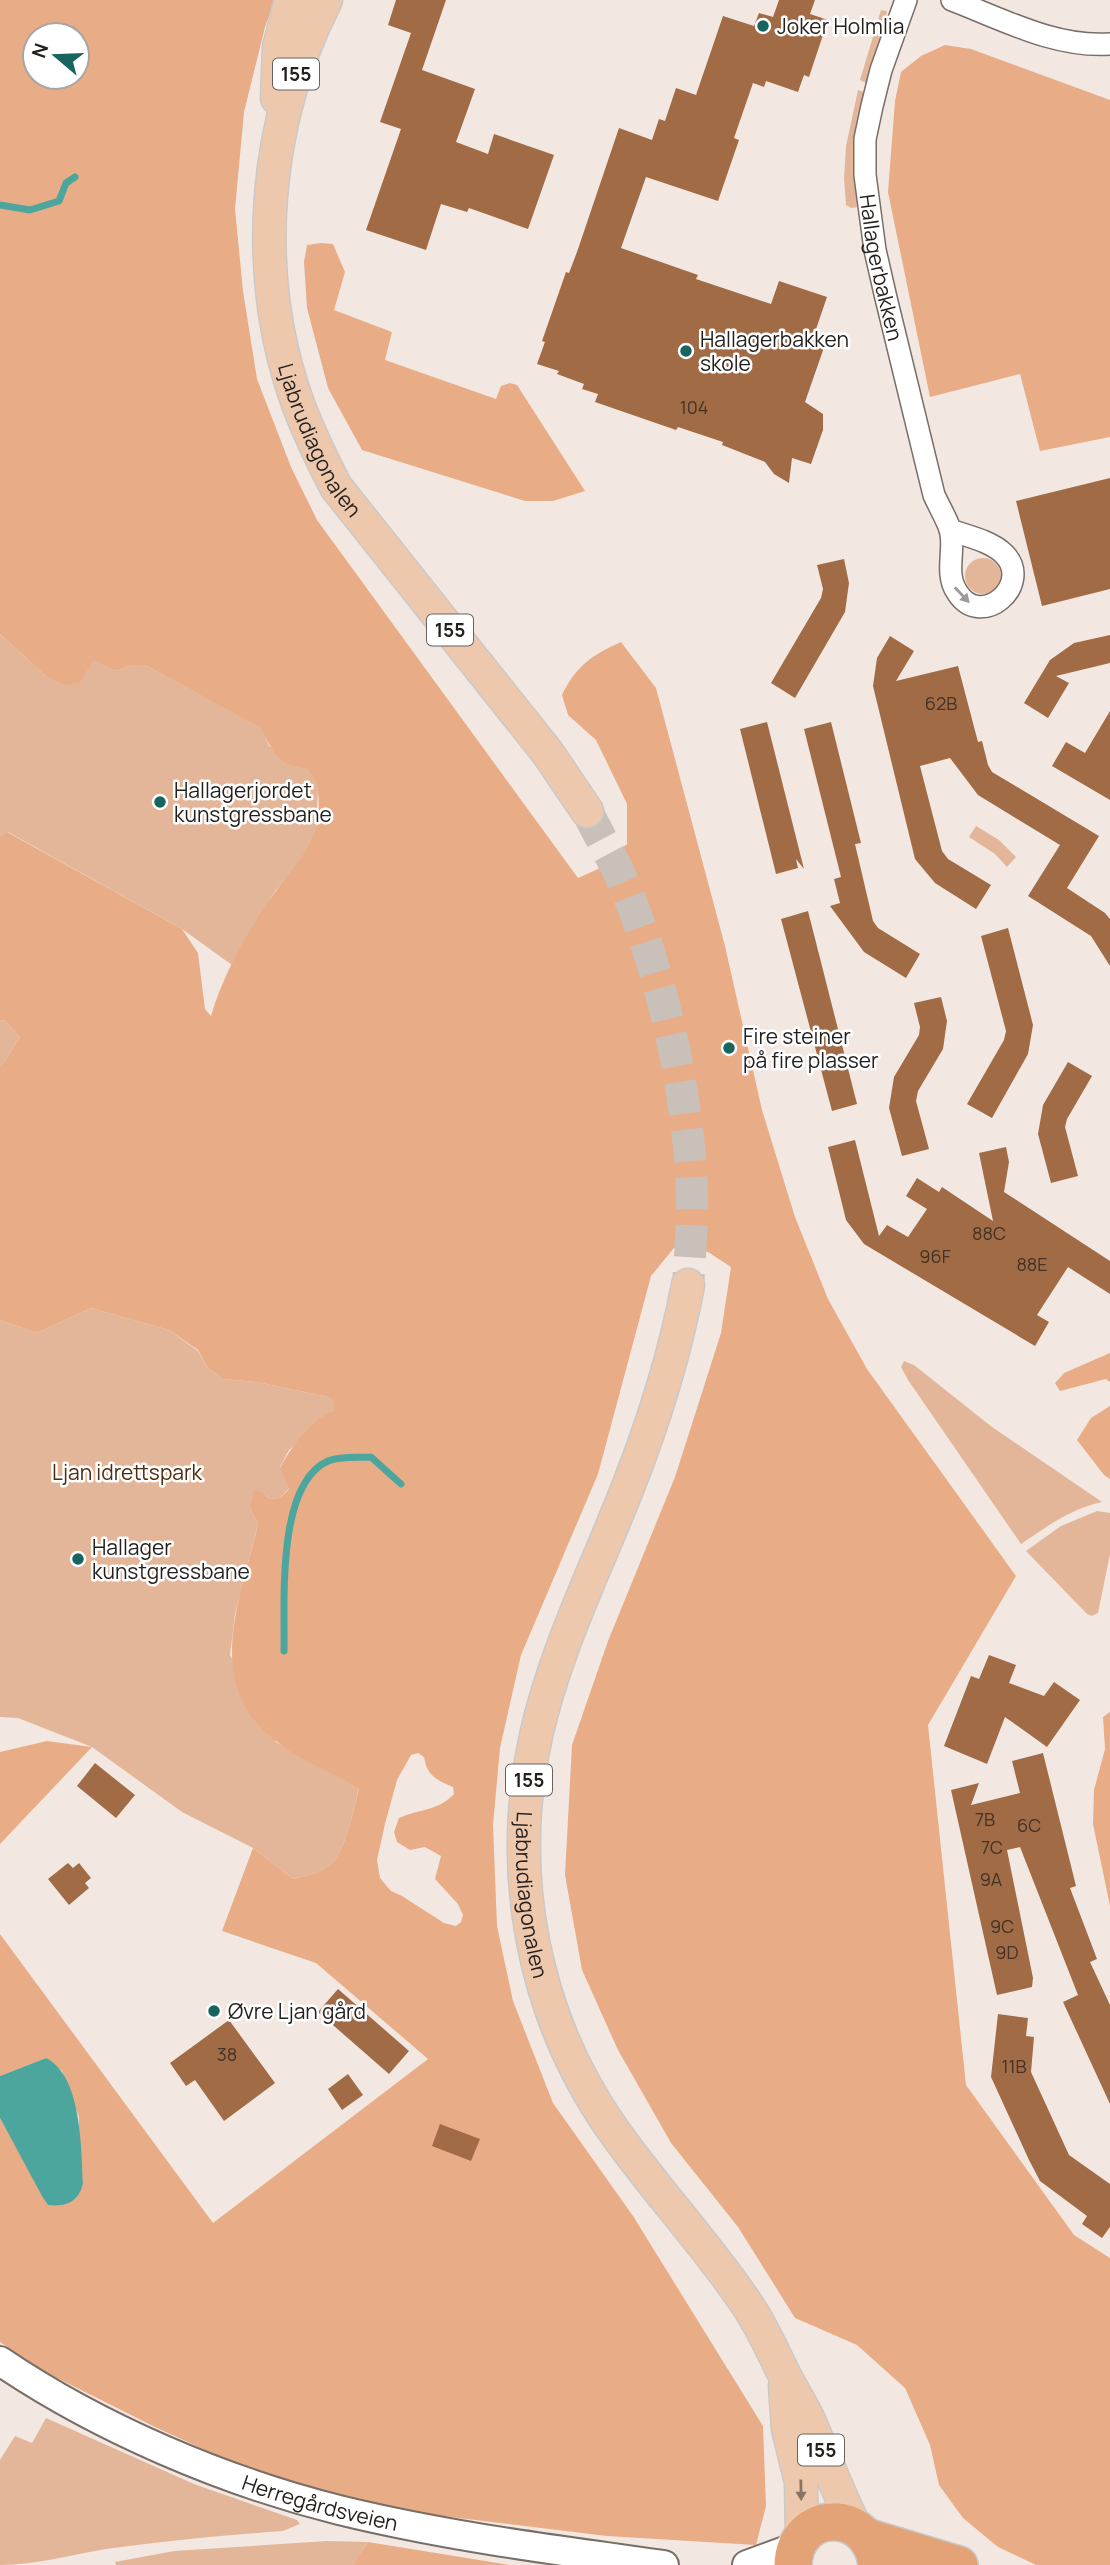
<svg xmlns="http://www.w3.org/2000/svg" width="1110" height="2565" font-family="Manrope,sans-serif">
<rect width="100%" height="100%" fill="#f3e8e1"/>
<g fill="#e4b699">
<path d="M881,10L887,11L886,21L866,83L860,80Z"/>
<path d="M858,90L864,92C855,132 852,167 858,207L851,208L846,205L844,179L846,146Z"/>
<circle cx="983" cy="576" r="18"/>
<path d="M0,634L46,676L80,683L94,659L116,671L132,665H145L262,728L269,746L313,773L318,790L316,830L306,854L275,891L232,965L182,929L8,832L0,836Z"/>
<path d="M976,826L999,840L1016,857L1007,867L995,854L969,837Z"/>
<path d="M0,1020L5,1021L20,1037L4,1062L0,1065Z"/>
<path d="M91,1308L169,1330L198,1351L207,1367L223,1379L257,1382L328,1397L333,1401L335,1411L289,1450L280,1467L289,1488L280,1498L270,1499L263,1492L250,1508L258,1524L235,1614L230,1655L276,1742L359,1788C353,1809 347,1846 333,1862C324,1873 307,1875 293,1879L253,1848L182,1812L92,1747L18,1718L0,1717V1320L37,1333Z"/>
<path d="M904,1361L914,1365L992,1427L1102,1502C1072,1508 1046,1527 1021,1544L908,1380L901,1367Z"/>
<path d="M1097,1511L1110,1513V1554L1098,1613L1092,1616L1087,1614L1026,1551L1061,1526Z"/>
<path d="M46,2418L194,2484L297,2520L300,2524L283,2531C224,2535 165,2541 106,2549C70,2555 36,2565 0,2565V2460L15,2436L32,2443Z"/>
<path d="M327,2541L368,2542L352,2565H116L115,2562L174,2551Z"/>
</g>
<g fill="#e8ad87" fill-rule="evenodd">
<path d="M0,0H275L265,27L244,112L235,209L243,291L257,379L291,467L317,520L578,878L598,869L627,844V804L596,740L568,715L562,695C576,666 592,655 621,642L656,688L725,946L762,1110L795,1217L828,1299L867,1369L1016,1576L928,1725L966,2085L1074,2235L1110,2258V2565H1036L998,2547L963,2518L939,2485L930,2445L905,2388L857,2345L795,2318L738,2227L671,2143L618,2050L582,1970L565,1875L572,1745L608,1641L675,1477L721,1333L731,1267L708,1252L674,1248L651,1276L598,1474L521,1655L500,1748L493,1825L497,1926L513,2001L553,2103L633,2216L763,2426L766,2506L756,2545L607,2536L402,2511L267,2478L157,2428L41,2370L0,2342V2118L48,2205L79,2131V2117L62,2071L46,2058L0,2076V1934L213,2223L428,2059L316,1963L222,1931L253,1848L293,1879C307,1875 323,1873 333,1862C347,1846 353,1809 359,1789C333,1772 300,1761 276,1741C201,1684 241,1599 258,1524L250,1508L254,1490L263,1492L270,1499L280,1498L289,1489L280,1468C292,1446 310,1420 334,1411L333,1401L328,1397L257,1382L223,1379L207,1367L198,1350L169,1330L91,1308L37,1333L0,1320V1065L4,1062L20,1037L5,1021L0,1020V836L7,832L182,929L198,953L205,1009L211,1016C224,972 249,929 275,892C289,872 305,857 314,834C320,819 321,790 313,776C308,766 299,768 290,765C275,759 267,741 261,728L145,665H132L116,671L94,660L80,683L64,685L46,676L0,634ZM35,35H77V77H35ZM418,1753L424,1757C427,1776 437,1780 453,1787L454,1794C438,1811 419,1809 399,1818L394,1832L397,1842L410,1850L425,1847L441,1856L435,1879L458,1904L463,1915L461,1922L456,1926L444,1923L402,1896L391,1891L380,1878L377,1860L385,1824L397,1780L411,1755Z"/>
<path d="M945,45L971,49L1110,100V437L1040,451L1020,374L930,397L888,192L895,101L901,72L921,56Z"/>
<path d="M321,243L333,244L345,272L334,310L392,332L385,360L496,399L501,386L510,383L517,385L585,491L553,501H525L362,450L328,388L307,308L304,262L307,245Z"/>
<path d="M1110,1353V1382L1106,1379L1060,1391L1055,1383L1064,1373Z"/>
<path d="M1110,1406V1479L1104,1475L1077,1440L1091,1418Z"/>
<path d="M1110,1712V1906L1093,1824L1094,1790L1105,1749L1103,1717Z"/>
<path d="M47,1741L92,1747L0,1844V1752Z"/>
<path d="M368,2542L510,2565H352Z"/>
</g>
<path fill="#4da69d" d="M46,2058C82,2076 81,2148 83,2183C79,2202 66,2207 48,2205L42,2196L0,2118V2076Z"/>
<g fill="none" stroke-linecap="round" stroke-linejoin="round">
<g stroke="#4da69d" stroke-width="7">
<path d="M0,205L30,210L59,201L66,183L75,177"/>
<path d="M284,1651C285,1603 276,1484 328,1461C340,1456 359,1458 371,1457L401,1484"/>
</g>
</g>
<g fill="#a16b46">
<path d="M396,0H446L422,70L475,89L456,142L488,154L494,134L554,155L528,229L469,208L467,212L441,204L426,250L366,230L401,129L380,122L411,33L388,25Z"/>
<path d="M779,0H815L810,14L828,20L809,77L804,75L798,92L766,81L764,87L753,83L734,138L739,140L718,201L646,177L621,248L698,275L696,279L771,304L779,281L827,297L815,332L828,336L805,402L823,414V430L811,464L792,458L789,483L774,474L765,462L722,445L723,442L678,427L676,430L595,402L598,394L582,389L584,384L557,374L559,371L537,364L545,342L542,341L566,272L569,273L577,252L619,128L652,140L659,119L665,121L676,88L696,95L723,16L754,26L759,13L773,17Z"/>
<path d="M1110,478V589L1042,606L1016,501Z"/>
<path d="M844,559L849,583L845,612L795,698L771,683L821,598L823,589L817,565Z"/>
<path d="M1110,635V663L1056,676L1069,683L1048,718L1024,703L1050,660L1074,643Z"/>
<path d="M890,636L914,651L896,681L958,666L978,742L982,741L988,765L992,772L1099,836L1067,888L1105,913L1110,919V966L1091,936L1028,896L1060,845L978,795L950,758L920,766L942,851L948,859L991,885L976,909L935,883L915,859L873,686L877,658Z"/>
<path d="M1110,711V800L1052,766L1066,742L1085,753Z"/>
<path d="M767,722L804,869L796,859L798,868L776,874L740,729Z"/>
<path d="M831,722L861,843L855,844L873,921L878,928L920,954L906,978L864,952L830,906L840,903L834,879L841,877L804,729Z"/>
<path d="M808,911L857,1104L832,1111L781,919Z"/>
<path d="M1008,928L1033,1025L1028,1054L992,1118L967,1104L1004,1040L1006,1031L981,936Z"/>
<path d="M941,997L947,1021L943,1049L918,1091L916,1101L929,1149L902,1156L889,1108L894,1077L919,1035L920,1027L914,1003Z"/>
<path d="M1068,1062L1092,1076L1067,1119L1065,1127L1078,1176L1051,1183L1038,1134L1043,1105Z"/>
<path d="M855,1140L879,1236L887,1225L908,1237L927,1209L906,1196L917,1178L939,1192L942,1187L993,1221L979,1153L1006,1147L1009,1162L1004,1192L1110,1261V1294L1068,1267L1037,1315L1049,1322L1035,1346L864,1244L846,1220L828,1147Z"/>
<path d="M989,1655L1016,1665L1009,1683L1044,1696L1054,1682L1080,1700L1047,1747L1005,1717L987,1764L944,1746L971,1676L979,1679Z"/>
<path d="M1043,1753L1076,1886L1070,1888L1097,1959L1090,1962L1110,2005V2104L1063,2002L1078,1995L1020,1847L1007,1850L1033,1978L1032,1987L997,1995L951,1790L979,1783L971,1805L1020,1793L1012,1761Z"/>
<path d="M95,1763L135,1795L116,1818L77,1786Z"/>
<path d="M68,1863L73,1868L79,1863L91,1878L85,1883L89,1888L69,1905L48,1879Z"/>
<path d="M338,1989L409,2051L389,2074L318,2012Z"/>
<path d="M998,2014L1028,2018L1026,2036L1034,2037L1031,2072L1069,2155L1110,2184V2227L1102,2238L1082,2224L1087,2216L1040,2181L1029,2160L991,2077Z"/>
<path d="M229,2020L275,2083L224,2121L195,2080L186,2086L170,2063Z"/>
<path d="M348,2074L363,2095L342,2110L328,2089Z"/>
<path d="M440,2124L480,2139L471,2161L432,2146Z"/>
</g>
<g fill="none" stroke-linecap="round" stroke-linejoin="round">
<path stroke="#c9c0ba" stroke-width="32" stroke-dasharray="32 16" stroke-linecap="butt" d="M587,811C597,832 609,852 619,873C658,961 681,1061 690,1157C694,1199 691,1242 688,1285"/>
<defs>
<g id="street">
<path id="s1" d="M906,0L881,70L872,106L865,139V175L875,250L886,298L934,495C939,506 946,518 950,529C956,549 944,573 957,592C981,631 1034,584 1004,554C991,541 967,536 950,530"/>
<path d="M952,0C1002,19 1055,48 1110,44"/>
</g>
<g id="secondary">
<path id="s2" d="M0,2361C99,2428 223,2481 339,2510C445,2536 555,2550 664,2565"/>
<path d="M747,2565L796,2547"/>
</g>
<g id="primary">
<path id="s3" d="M326,0C263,124 251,273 298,404C309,433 322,460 336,487L547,752L587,811"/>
<path d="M277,98L279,47L291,0"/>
<path id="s4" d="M688,1285C675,1354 654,1421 628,1487C596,1569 555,1650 536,1736C506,1871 532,2013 611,2127C654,2189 706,2243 748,2306C762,2327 772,2350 783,2372C791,2388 801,2404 809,2420C824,2456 838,2492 855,2527"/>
<path d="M785,2386L788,2429L801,2482L802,2536"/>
</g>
<g id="highway">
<path d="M869,2538L959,2565"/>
<path d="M793,2565C795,2508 870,2507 877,2565"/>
</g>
</defs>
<use href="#street" stroke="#786e68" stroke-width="24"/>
<use href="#secondary" stroke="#786e68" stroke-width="32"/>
<use href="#primary" stroke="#cac9c9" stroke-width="35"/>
<use href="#highway" stroke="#cac9c9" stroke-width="40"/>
<use href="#street" stroke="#fff" stroke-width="21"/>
<use href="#secondary" stroke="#fff" stroke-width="28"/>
<use href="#primary" stroke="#eec8ad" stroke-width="32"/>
<use href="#highway" stroke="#e3a377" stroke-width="37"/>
</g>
<defs><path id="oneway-solid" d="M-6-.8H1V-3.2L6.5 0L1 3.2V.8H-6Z" transform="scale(1.75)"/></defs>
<use fill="#9c9a99" href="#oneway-solid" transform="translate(962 595) rotate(47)"/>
<use fill="#887465" href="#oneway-solid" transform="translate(801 2490) rotate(89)"/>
<g fill="#18645e" stroke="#fff" stroke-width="2.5">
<circle cx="763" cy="26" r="7"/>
<circle cx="686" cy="351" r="7"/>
<circle cx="160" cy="802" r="7"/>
<circle cx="729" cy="1048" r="7"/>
<circle cx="78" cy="1559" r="7"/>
<circle cx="214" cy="2011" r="7"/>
</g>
<g text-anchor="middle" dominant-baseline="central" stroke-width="5" stroke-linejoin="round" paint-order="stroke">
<g font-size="18" fill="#423227">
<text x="694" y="407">104</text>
<text x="941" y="703">62B</text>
<text x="989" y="1233">88C</text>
<text x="935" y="1256">96F</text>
<text x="1032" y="1264">88E</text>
<text x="985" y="1819">7B</text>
<text x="1029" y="1825">6C</text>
<text x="992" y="1847">7C</text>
<text x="991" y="1879">9A</text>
<text x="1002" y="1926">9C</text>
<text x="1007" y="1952">9D</text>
<text x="227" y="2054">38</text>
<text x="1014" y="2066">11B</text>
</g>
<g fill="#fff" stroke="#656261" stroke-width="2">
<rect x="273" y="58.5" width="46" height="31" rx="5"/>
<rect x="427" y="614.5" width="46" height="31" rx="5"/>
<rect x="506" y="1764.5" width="46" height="31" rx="5"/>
<rect x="798" y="2434.5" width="46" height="31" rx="5"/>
</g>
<g font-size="19" font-weight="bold" fill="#231f1d">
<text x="296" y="74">155</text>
<text x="450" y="630">155</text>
<text x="529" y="1780">155</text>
<text x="821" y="2450">155</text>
</g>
<g font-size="21" fill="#231f1d" stroke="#fff" text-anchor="start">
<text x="777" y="26">Joker Holmlia</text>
<text x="700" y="339">Hallagerbakken<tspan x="700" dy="24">skole</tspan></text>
<text x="174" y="790">Hallagerjordet<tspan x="174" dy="24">kunstgressbane</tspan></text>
<text x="743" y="1036">Fire steiner<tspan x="743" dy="24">på fire plasser</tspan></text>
<text x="92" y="1547">Hallager<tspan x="92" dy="24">kunstgressbane</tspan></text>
<text x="228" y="2011">Øvre Ljan gård</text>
</g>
<g font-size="21" fill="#231f1d" stroke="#fff">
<text stroke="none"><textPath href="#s1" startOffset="275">Hallagerbakken</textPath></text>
<text stroke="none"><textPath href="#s3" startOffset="458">Ljabrudiagonalen</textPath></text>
<text stroke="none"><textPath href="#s4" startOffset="637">Ljabrudiagonalen</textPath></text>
<text stroke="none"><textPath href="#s2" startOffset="352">Herregårdsveien</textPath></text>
</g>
<g font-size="21" fill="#512b0d" stroke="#fff">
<text x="127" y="1472">Ljan idrettspark</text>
</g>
</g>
<g transform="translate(56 56) rotate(289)"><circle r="33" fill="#ffffff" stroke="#a7a5a5" stroke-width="2"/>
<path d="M0-5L12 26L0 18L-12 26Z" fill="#18645e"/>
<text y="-10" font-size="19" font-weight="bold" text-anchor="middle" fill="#231f1d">N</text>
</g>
</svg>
